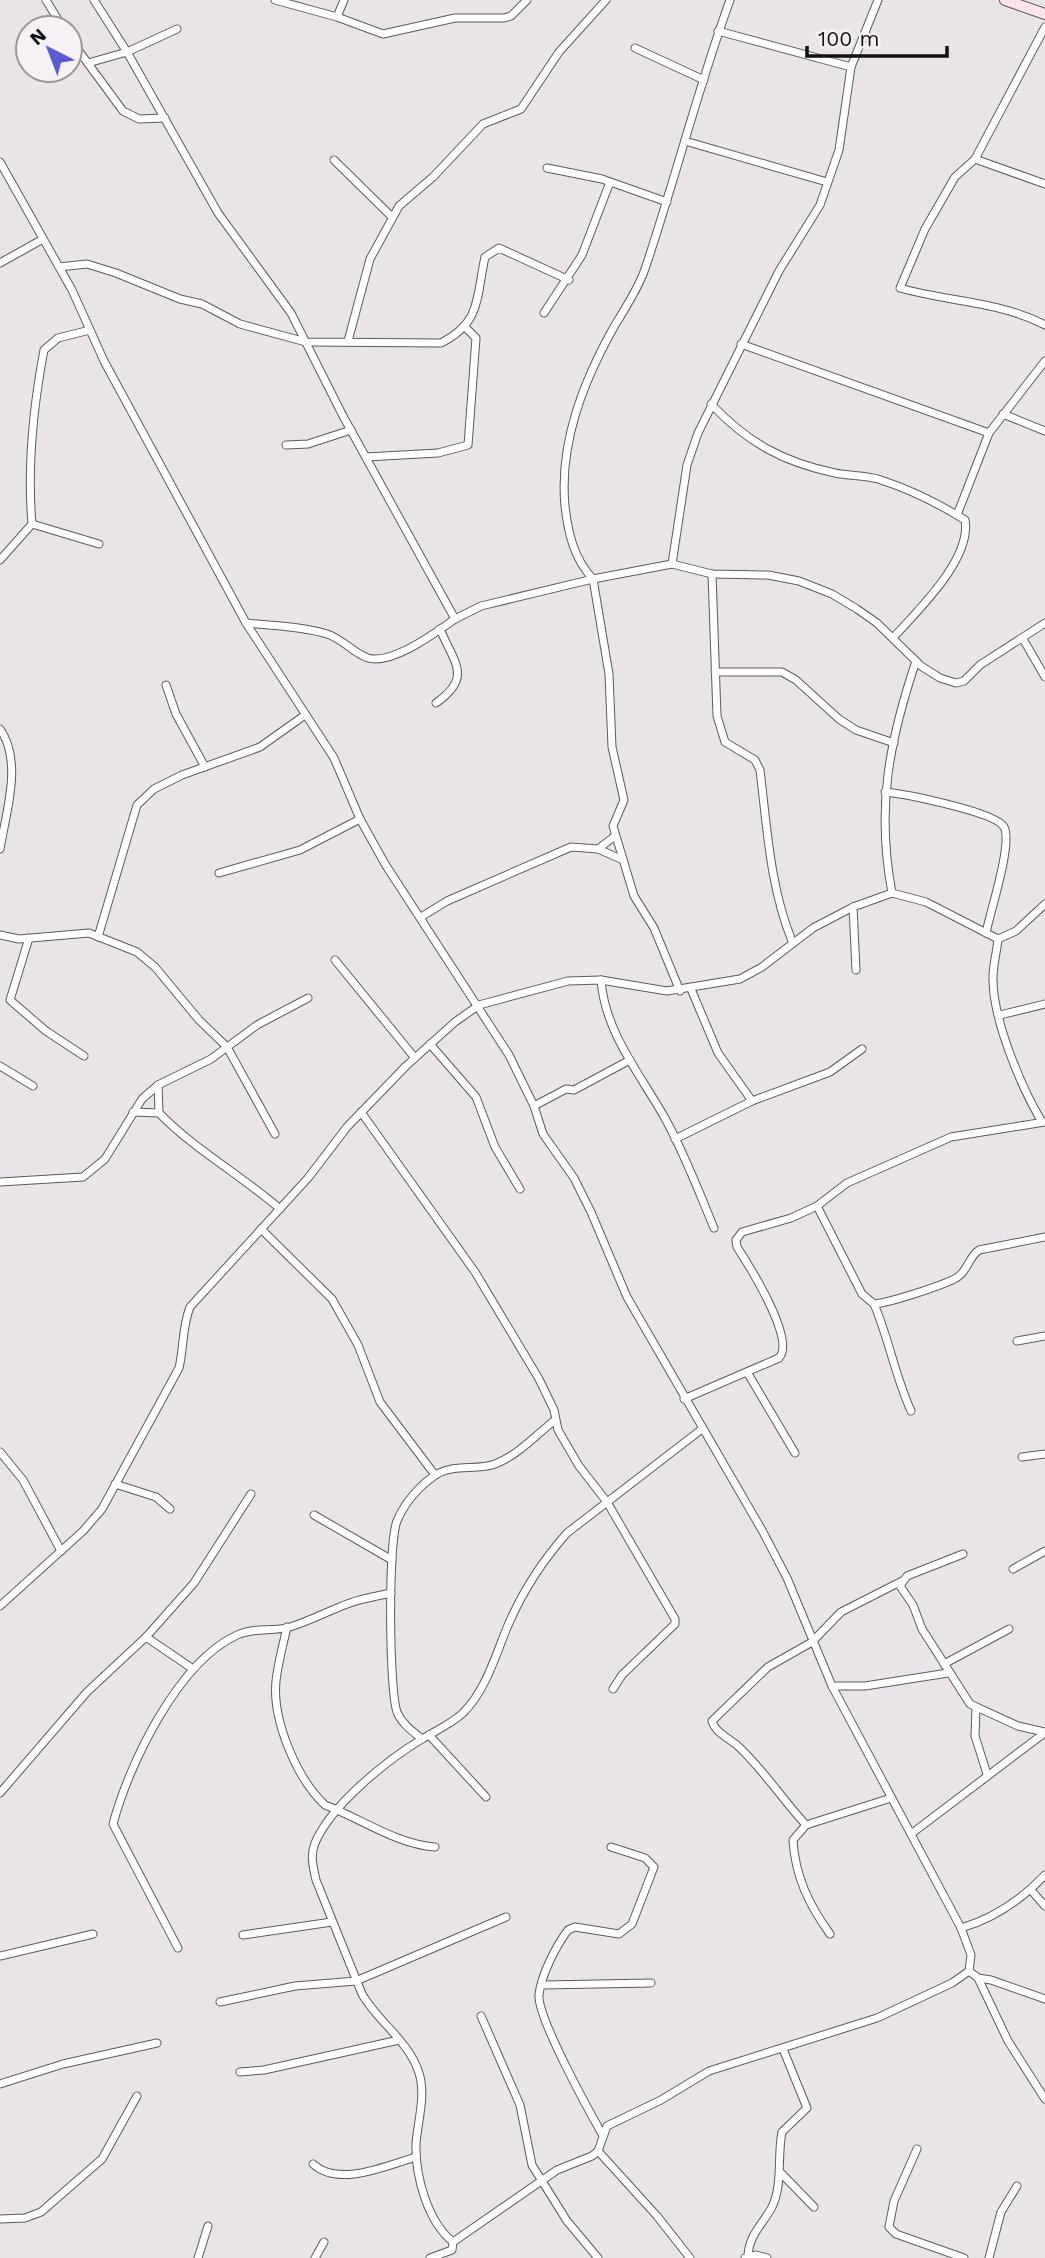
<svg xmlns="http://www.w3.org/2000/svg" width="1045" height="2258" font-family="'Work Sans',sans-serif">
<rect width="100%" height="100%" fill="#e8e4e8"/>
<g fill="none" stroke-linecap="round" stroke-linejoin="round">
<defs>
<g id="street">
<path d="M46,0L63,28"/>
<path d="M94,0L127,52L177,29"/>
<path d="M275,0L337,17L344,0"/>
<path d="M730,0C698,88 675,180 645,269C638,289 626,307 615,325C584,380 559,442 565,506C568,533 574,559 593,579L672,564L712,574L768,575L799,581L832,594L857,609L877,623L921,666L940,678L956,683L964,681L980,665L1045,623"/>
<path d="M337,17L383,34L455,18H504L511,16L527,0"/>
<path d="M1045,27L975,159L955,177L925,229L900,288C949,302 999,301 1045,325"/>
<path d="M718,31L851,67"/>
<path d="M70,39L123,111L139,119L165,118"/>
<path d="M635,48L704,80"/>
<path d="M88,63L127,52L218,213L291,313L343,416L455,619L481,606L593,579L609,674L612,747L624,800L613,826L634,896L654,928L680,991"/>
<path d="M685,141L827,182"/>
<path d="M975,159L1045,184"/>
<path d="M334,160L392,217"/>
<path d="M0,162L72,290L104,361L246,623L334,758L360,819L385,864L509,1055L534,1106L543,1134L574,1178L591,1212L627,1297L763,1532L787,1578L832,1686L961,1928L971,1955L969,1971L952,1983L877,2018L709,2071L661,2100L607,2126L598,2151L592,2156L557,2170L453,2242L452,2250L430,2258"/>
<path d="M547,168L602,179L667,202"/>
<path d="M0,263L43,239"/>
<path d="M59,267L87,264L116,273L180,299L202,304L240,324L306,342L441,343C482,322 476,297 485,257L499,248L569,280"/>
<path d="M544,313L582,255L610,182"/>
<path d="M348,341L370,259L399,206L433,177L483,124L521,109L559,52L606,0"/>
<path d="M741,344L989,433"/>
<path d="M711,404C748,443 783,462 835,473C849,476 865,475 878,479C909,489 938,503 965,520C972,559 918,610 893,638"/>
<path d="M1003,414L1045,431"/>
<path d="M286,445L308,444L351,430"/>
<path d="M366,457L438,453L468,445L476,338L465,327"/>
<path d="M957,515L989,433L1045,361"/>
<path d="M32,524L99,544"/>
<path d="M0,560L32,524C27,465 33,408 44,350L58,338L90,330"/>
<path d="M672,564L687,465L698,433L779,271L820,205L839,150L851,67L878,0"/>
<path d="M712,574L717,716L725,742L755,760L760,770C767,827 770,887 792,941"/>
<path d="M246,623C272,626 301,626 327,634C343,639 353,653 368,658C393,665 436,632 455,619"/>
<path d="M1023,639L1045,677"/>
<path d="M715,672H782L796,680L839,719L856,730L894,743"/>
<path d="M166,685L176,714L205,767"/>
<path d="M436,703C473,677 454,663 440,629"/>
<path d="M0,729C23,762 6,812 0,849"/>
<path d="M885,792C905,794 996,812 1004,827C1013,843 990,912 986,933"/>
<path d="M598,849L615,836"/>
<path d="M219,873L300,850L360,819"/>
<path d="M892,893C876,808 889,742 916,661"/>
<path d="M853,907L856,970"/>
<path d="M421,917L447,901L571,847L598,849L623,860"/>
<path d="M0,935L19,939L89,933L137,952L155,967L199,1020L227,1047L275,1134"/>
<path d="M98,937L137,805L154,789L182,775L260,747L305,715"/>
<path d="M29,938L10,1000L46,1031L84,1056"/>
<path d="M998,939C997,951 993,965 993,977C992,1018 1021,1087 1042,1122"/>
<path d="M335,960L415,1058"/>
<path d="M601,980C605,1033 641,1075 666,1120C685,1155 699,1192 714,1228"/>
<path d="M691,989L718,1053L752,1101"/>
<path d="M1000,1015L1045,1004"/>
<path d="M430,1044L476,1097L495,1147L520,1189"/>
<path d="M0,1066L33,1086"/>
<path d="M158,1085L159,1113"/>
<path d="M534,1106L566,1089L574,1090L630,1060"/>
<path d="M133,1112L159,1113C195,1150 241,1175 280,1209"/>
<path d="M361,1112L475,1272L539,1379L554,1410L558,1430L579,1466L607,1502L675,1619V1624L622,1675L613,1689"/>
<path d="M675,1139L752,1101L830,1072L862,1049"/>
<path d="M0,1182L83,1177L105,1159L142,1099L158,1085L211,1059L257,1025L308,998"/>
<path d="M817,1206L862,1294L874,1304C888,1303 949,1284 959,1276C968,1269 969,1257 979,1250L1045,1237"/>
<path d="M261,1229L332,1299L358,1345L380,1402L435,1475"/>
<path d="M874,1304C889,1339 895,1376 911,1411"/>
<path d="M1017,1341L1045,1336"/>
<path d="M747,1372L795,1453"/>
<path d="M684,1399L779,1358C796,1340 750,1267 737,1247L736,1240L742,1232L791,1218L817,1206L847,1183L951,1137L1045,1122"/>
<path d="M0,1452L23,1480L61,1551"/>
<path d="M1022,1457L1045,1454"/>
<path d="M115,1484L156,1497L170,1509"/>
<path d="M314,1515L392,1560"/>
<path d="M963,1554L907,1576L900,1586L913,1605L922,1629L970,1704L1018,1726L1045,1732"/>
<path d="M1013,1569L1045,1551"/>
<path d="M0,1606L83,1531L102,1509L179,1368C184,1347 182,1327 190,1307L308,1178L347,1127L406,1066L455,1022L479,1005L568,981L601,980L667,991L740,979L762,967L813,928L853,907L892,893L926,902L998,939L1016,931L1045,904"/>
<path d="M287,1627C283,1645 278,1663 276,1681C272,1720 297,1779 325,1805C362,1819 396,1844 435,1847"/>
<path d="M146,1637L193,1669"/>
<path d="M944,1664L1009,1629"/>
<path d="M832,1686H865L948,1673"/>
<path d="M976,1709L975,1736L987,1774"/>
<path d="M429,1735L486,1797"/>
<path d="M422,1739C412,1731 402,1724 397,1712C389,1689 388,1544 397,1521C404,1504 418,1487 434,1476C452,1463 476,1471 495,1464C517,1456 537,1434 555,1420"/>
<path d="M0,1793L87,1692L146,1637L194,1583L251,1494"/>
<path d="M806,1825C783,1800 765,1772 740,1748C731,1739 715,1733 712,1721L768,1667L812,1642L841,1612L902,1581"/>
<path d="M911,1834L1043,1734"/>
<path d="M1031,1890L1045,1906"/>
<path d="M961,1928C995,1918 1021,1900 1045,1875"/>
<path d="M830,1934C809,1905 795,1876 793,1840L806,1825L891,1798"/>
<path d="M243,1935L332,1922"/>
<path d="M178,1948L113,1824C129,1764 178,1662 237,1635C255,1627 272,1632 290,1627C310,1621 330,1610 350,1603C363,1598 378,1596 391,1593"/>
<path d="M0,1956L93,1934"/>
<path d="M969,1971L978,1978L1008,2041L1045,2099"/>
<path d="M978,1978L991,1980L1045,1999"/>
<path d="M542,1985L651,1983"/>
<path d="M220,2002L295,1986L356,1981L506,1917"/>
<path d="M481,2016L520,2105L532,2165L567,2221L598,2258"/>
<path d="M240,2072L264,2070L399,2040"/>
<path d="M0,2084L63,2064L157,2043"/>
<path d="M602,2134C589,2111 537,2017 539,1995C541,1975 556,1946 568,1930L575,1927L619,1934L632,1924L654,1867L645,1858L611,1847"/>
<path d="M917,2149L894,2201L889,2227L896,2234L964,2258"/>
<path d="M598,2151L657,2216L690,2258"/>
<path d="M313,2164C339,2188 388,2165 416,2157"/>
<path d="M780,2172L814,2207"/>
<path d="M0,2219L25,2218L41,2212L102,2159L137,2096"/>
<path d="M453,2242C427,2221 415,2175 416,2143C418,2120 426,2095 419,2073C409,2041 378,2022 362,1994L316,1880C313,1867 310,1855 315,1843C331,1805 387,1760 422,1739C435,1731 451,1724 463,1713C487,1689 496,1653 509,1623C523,1591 544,1559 567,1533L702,1429"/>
<path d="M748,2255C749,2235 763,2224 772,2207C783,2184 777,2157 782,2132L807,2108L783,2049"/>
<path d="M198,2258L208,2226"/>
<path d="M315,2258L324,2242"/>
<path d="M745,2258L756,2255L767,2258"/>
<path d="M989,2258L1001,2212L1017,2186"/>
</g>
<path id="secondary" d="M1005,0L1045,14"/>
</defs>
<use href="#street" stroke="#5e5a5e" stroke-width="9"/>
<use href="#secondary" stroke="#5e5a5e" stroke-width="12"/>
<use href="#street" stroke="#fff" stroke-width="7"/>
<use href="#secondary" stroke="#fbe5ea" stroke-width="10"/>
</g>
<g transform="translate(49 49) rotate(318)"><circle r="33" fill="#f5f1f5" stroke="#9a979a" stroke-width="2"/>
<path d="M0-5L12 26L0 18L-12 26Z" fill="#5a5ad2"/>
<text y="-10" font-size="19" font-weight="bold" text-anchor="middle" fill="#121012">N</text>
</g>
<path d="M807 46v10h140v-10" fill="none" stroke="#121012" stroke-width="3.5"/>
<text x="818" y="46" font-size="21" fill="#121012" stroke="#f5f1f5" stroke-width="5" paint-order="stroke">100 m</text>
</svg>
